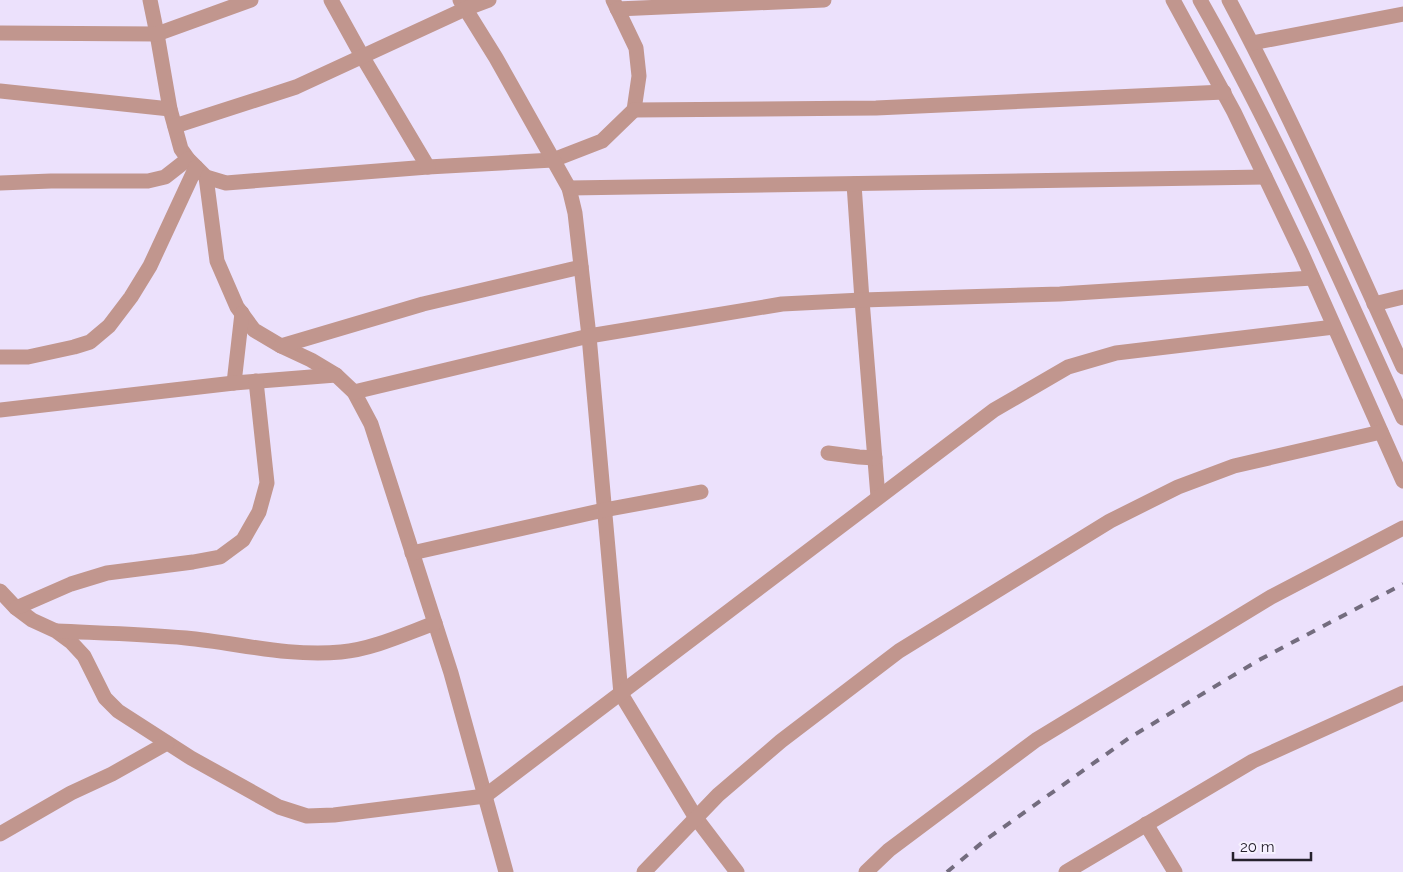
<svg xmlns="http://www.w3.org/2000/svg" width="1403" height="872" font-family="Raleway,sans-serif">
<rect width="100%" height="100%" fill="#ece1fc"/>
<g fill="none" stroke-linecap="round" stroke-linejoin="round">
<g stroke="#c1968e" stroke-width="15">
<path d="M150,0L157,34L170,109L181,149L188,159L206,177L226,183L428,167L553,160L602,141L634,110L639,76L636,48L613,0"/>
<path d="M331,0L362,56L428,167"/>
<path d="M460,0L496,58L569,188L575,213L589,336L621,694L696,818L737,872"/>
<path d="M1173,0L1234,112L1302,254L1403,481"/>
<path d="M1200,0C1277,135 1339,277 1403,418"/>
<path d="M1229,0C1293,120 1347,244 1403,367"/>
<path d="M617,9L824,0"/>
<path d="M0,33L157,34L251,0"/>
<path d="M1252,43L1403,14"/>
<path d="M0,91L170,109"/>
<path d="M634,110L876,108L1224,92"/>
<path d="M175,126L296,87L465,9L489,0"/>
<path d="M206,177L217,261L237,307L254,330L281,346L311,360L336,375L354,392L371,424L451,673L506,872"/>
<path d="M0,183L51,181H148L165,177L188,159"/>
<path d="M854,184L862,300L878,497"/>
<path d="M569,188L1265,177"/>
<path d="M1374,304L1403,297"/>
<path d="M281,346L423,304L581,267"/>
<path d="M0,357H28L74,347L90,342L109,326L131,297L150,266L196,167"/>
<path d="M234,383L242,313"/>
<path d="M354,392L589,336L782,304L862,300L1060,294L1312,278"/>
<path d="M0,410L234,383L336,375"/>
<path d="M828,453L859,457L875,458"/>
<path d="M412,553L604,510L701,492"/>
<path d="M0,591L16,608L32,620L56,631L71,642L84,656L105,698L118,711L191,758L279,807L307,816L334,815L485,796L994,410L1068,367L1116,353L1334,327"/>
<path d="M16,608L71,584L107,573L193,562L220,557L243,540L259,512L267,483L256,381"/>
<path d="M57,631C100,633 143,634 186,638C238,643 288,657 341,652C373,649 405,634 435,623"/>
<path d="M1146,824L1175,872"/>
<path d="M0,834L71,793L112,774L167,743"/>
<path d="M644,872L718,795L781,741L899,651L1110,521L1178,487L1234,466L1381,432"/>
<path d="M866,872L889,850L1036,740L1271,597L1403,528"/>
<path d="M1066,872L1253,761L1403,693"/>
</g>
<path stroke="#736c7e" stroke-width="4" stroke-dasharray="9 9" stroke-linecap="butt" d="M947,872L984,841L1129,738L1259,660L1403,584"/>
</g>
<path d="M1233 852v8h78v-8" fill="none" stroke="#26212d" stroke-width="2.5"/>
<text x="1240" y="852" font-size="15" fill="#26212d" stroke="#f6f1ff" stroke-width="4" paint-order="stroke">20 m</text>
</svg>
